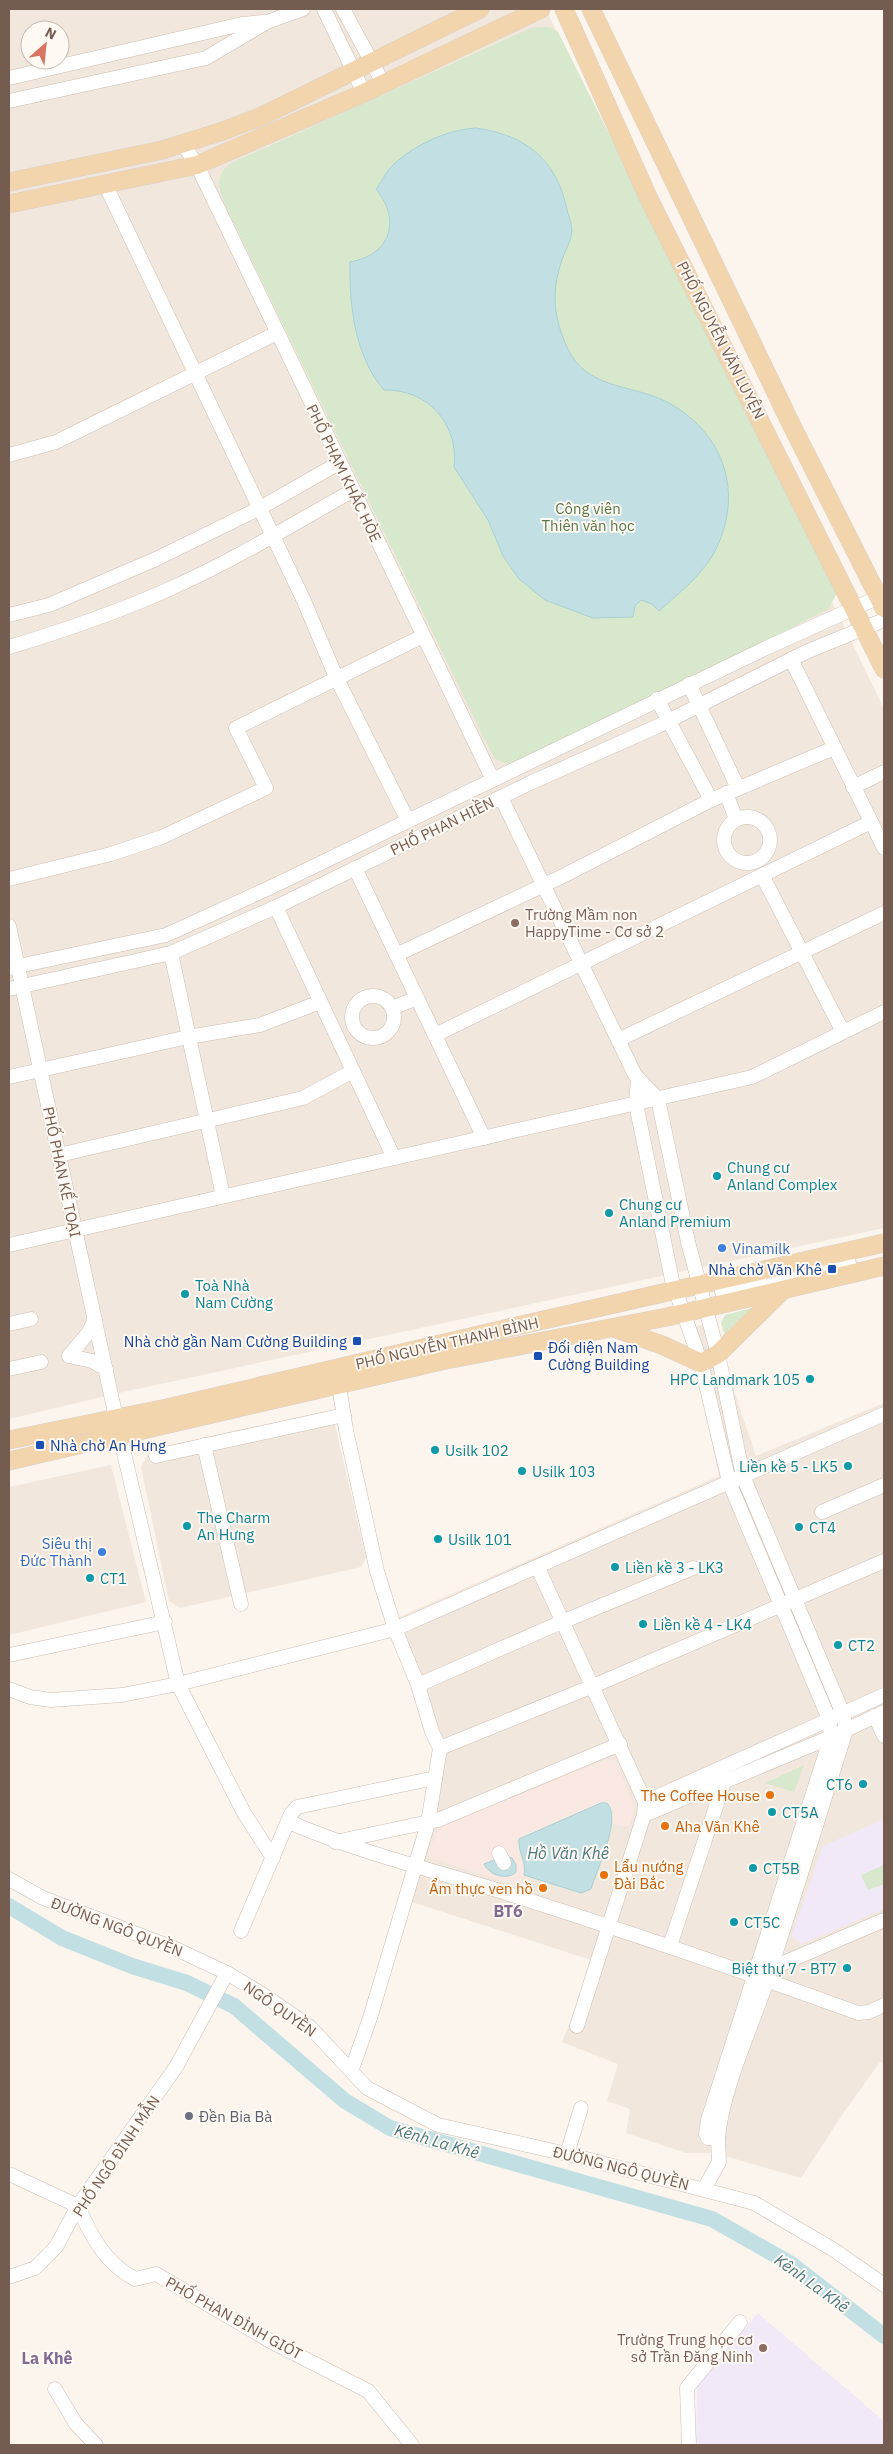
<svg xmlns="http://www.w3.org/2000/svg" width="893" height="2454" font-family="'IBM Plex Sans',sans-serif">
<rect width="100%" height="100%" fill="#fbf5ed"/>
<g fill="#f2e7dc" fill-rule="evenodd">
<path d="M9,9H546L884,709V1228L114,1394L9,1419ZM30,30H60V60H30Z"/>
<path d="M711,1323L756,1456L884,1403V2063L880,2062L844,2112L801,2178L714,2153H686L626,2133L630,2109L607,2101L618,2064L562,2042L594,1961L409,1901L439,1756L397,1618L719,1476L688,1328Z"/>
<path d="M327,1411L334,1421L366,1557L361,1567L180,1608L169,1601L141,1467L151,1449Z"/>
<path d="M111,1465L146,1602L9,1635V1487Z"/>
</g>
<path fill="#fae8e2" d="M608,1759L616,1761L635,1807L629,1827L613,1824V1811L610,1807L518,1851L525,1869L521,1887L431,1858L428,1855L438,1828Z"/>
<g fill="#f2e9f8">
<path d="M884,1819V1909L802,1944L791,1937L823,1846Z"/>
<path d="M758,2313L884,2421V2445H701L696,2442L697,2383Z"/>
</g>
<g fill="#d8e8cc">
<path d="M543,27L552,28L558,32L835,585L836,595L828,609L516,768L495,759L484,738L224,203C219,187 215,177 229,164L531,28Z"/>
<path d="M755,1307L725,1336L721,1323L725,1315Z"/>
<path d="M804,1765L794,1792L765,1783Z"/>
<path d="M884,1865V1884L868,1890L861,1875Z"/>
</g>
<g fill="#c2e0e4" stroke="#a9d0d4">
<path d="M476,128C524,135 554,157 566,205C567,212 572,223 572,231C571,241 564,253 561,263C551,293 554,318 567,347C585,389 630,384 665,401C722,430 744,489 717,547C705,573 680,592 659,611L652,604L641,600L635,606L633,617L593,618L545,600L519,579L503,556L488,520L454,467C459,424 428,389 384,390C355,357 349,305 350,262C390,255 402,221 376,189C382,181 387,170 394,164C416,144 447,130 476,128Z"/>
<path d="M601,1803H607C622,1819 597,1869 591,1889L581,1893L524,1875C527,1861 518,1854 519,1839Z"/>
<path d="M502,1857L512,1858L516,1865V1872C507,1881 489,1875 484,1864Z"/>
</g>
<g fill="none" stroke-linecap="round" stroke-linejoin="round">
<path stroke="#c2e0e4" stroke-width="16" d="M9,1906L62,1938L132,1966L187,1983L234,2006L345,2101L390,2128L712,2219L791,2264L884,2336"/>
<defs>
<g id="minor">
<path d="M324,9L364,93"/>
<path d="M343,9L383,83"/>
<path d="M9,78L242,24L263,22"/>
<path d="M9,101L206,58L267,22L303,9"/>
<path d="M183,144L197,165L493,780"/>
<path d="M105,184L304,601L336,677L408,821"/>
<path d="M9,455L56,442L277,333"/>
<path d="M9,615L49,605L156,559L260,508L339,463"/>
<path d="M9,647C62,631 116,613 167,590C231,562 291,525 352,491"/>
<path d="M791,659L884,848"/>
<path d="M689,684L738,788"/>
<path d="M657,699L711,800"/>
<path d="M853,787L884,772"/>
<path d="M726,793L736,819"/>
<path d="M501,797L635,1075L658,1099L688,1242L718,1354L743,1476L843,1714L846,1730C820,1813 794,1897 767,1980C751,2030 723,2086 718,2138H708L706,2134L708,2120L831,1737L829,1719L729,1482L701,1363L672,1280L636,1104L638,1080"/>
<circle cx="747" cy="840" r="23"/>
<path d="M355,868L484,1138"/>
<path d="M762,875L843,1032"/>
<path d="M9,879L111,854L162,837L266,788L236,728L423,636"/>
<path d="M276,907L394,1158"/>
<path d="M9,926L120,1436L178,1684L244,1813L273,1858"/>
<path d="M171,953L223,1196"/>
<path d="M396,955L561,877L711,800L834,748"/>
<path d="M9,968L166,935L267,889L766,648L879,597"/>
<path d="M9,989L171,953L276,907L530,783L658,726L806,652L884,620"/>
<circle cx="373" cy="1017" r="21"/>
<path d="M392,1008L417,998"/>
<path d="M435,1035L871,822"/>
<path d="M618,1040L884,913"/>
<path d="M9,1077L188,1037L260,1025L320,1002"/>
<path d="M59,1155L303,1098L353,1071"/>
<path d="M9,1245L752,1077L884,1012"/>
<path d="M722,1292L849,1263"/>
<path d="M9,1324L31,1319"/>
<path d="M69,1356L89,1332L95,1319"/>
<path d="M69,1356L92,1361L106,1369"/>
<path d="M9,1369L41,1362"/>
<path d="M339,1386L346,1430L377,1571L395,1629L418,1685L432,1732L440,1748L428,1823L370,2018L352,2069"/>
<path d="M204,1445L241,1604"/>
<path d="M156,1456L344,1415"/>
<path d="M822,1512L884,1485"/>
<path d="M538,1568L645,1802L644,1815L577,2026"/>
<path d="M9,1655L165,1622"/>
<path d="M418,1685L564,1621L693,1568"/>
<path d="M9,1689L30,1697L51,1700L122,1695L178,1684L395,1629L884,1414"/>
<path d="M875,1716L884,1736"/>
<path d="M440,1748L593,1686L884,1561"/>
<path d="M645,1802L884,1695"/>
<path d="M644,1815L831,1737L884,1712"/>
<path d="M289,1822C358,1852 429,1869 500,1891C620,1929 740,1970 858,2013L869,2012L884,2005"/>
<path d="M335,1842L438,1820L620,1744"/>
<path d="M499,1853L504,1863"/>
<path d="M9,1879L43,1898L176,1949L227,1973L265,1996L310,2027L367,2088L438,2125L567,2154L754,2203L834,2250L884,2285"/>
<path d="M241,1931L291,1814L297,1807L435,1778"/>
<path d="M670,1946L724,1782"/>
<path d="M765,1971L884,1920"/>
<path d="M567,2154L581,2108"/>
<path d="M9,2174L78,2206C90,2235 106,2264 135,2279L156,2274L272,2342L368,2391L412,2445"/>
<path d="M704,2189L719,2162L718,2138"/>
<path d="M9,2277L35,2268L56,2247L78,2206L176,2067L227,1973"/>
<path d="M55,2389L76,2424L96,2445"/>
<path d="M689,2445L687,2388L740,2322"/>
</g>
<g id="major">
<path d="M564,9L648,197L884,669"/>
<path d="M591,9L792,426L884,608"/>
<path d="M9,182L162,150L223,131L262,116L480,9"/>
<path d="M9,204L197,165L364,93L541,9"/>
<path d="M614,1328L662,1345L701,1363L718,1354L783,1290"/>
<path d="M9,1440L167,1408L517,1326L884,1243"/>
<path d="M9,1461L441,1361L667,1317L884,1266"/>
</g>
</defs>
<use href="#minor" stroke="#cdbdb3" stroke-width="15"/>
<use href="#major" stroke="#d8d1ce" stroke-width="19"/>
<use href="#minor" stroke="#fff" stroke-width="14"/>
<use href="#major" stroke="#f2d5ac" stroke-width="18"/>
</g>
<g fill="#8d6e63" stroke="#fef9f3" stroke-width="2">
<circle cx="515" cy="923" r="5"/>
<circle cx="763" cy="2348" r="5"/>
</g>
<g fill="#0f9aa8" stroke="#fef9f3" stroke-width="2">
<circle cx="717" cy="1176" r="5"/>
<circle cx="609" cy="1213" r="5"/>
<circle cx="185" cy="1294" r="5"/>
<circle cx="810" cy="1379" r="5"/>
<circle cx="435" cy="1450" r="5"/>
<circle cx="848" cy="1466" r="5"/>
<circle cx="522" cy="1471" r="5"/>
<circle cx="187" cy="1526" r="5"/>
<circle cx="799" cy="1527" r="5"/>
<circle cx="438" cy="1539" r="5"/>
<circle cx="615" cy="1567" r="5"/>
<circle cx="90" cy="1578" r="5"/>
<circle cx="643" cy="1624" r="5"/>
<circle cx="838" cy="1645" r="5"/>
<circle cx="863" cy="1784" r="5"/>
<circle cx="772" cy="1812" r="5"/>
<circle cx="753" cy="1868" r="5"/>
<circle cx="734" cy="1922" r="5"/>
<circle cx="847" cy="1968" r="5"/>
</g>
<g fill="#3f7fe0" stroke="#fef9f3" stroke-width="2">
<circle cx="722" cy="1248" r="5"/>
<circle cx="102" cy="1552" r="5"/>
</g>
<g fill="#1a4fb4" stroke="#fef9f3" stroke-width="2">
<rect x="827" y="1264" width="10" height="10" rx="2.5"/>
<rect x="352" y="1336" width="10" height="10" rx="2.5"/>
<rect x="533" y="1351" width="10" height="10" rx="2.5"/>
<rect x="35" y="1440" width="10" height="10" rx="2.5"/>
</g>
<g fill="#e8710a" stroke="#fef9f3" stroke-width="2">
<circle cx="770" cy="1795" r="5"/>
<circle cx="665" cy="1826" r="5"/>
<circle cx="604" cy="1875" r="5"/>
<circle cx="543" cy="1888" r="5"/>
</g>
<circle fill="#6b7280" stroke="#fef9f3" stroke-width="2" cx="189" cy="2116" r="5"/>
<g text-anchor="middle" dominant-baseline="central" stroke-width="4" stroke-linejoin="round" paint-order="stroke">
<g font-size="15" fill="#755c51" stroke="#fef9f3">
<text transform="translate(721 340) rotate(63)">PHỐ NGUYỄN VĂN LUYỆN</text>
<text transform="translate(344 473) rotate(64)">PHỐ PHẠM KHẮC HÒE</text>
<text transform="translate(442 826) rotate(-26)">PHỐ PHAN HIỀN</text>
<text transform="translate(62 1172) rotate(78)">PHỐ PHAN KẾ TOẠI</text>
<text transform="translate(447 1343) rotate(-13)">PHỐ NGUYỄN THANH BÌNH</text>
<text transform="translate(117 1927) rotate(21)">ĐƯỜNG NGÔ QUYỀN</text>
<text transform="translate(280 2009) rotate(35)">NGÔ QUYỀN</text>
<text transform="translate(116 2156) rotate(-56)">PHỐ NGÔ ĐÌNH MẪN</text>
<text transform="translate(621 2168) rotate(14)">ĐƯỜNG NGÔ QUYỀN</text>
<text transform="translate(234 2318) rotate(29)">PHỐ PHAN ĐÌNH GIÓT</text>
</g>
<g font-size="15" fill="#5a794a" stroke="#fef9f3">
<text x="588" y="508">Công viên<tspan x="588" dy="17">Thiên văn học</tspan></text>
</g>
<g font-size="15" fill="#785e54" stroke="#fef9f3" text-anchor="start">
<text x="525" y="914">Trường Mầm non<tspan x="525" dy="17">HappyTime - Cơ sở 2</tspan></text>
<text x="753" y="2339" text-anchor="end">Trường Trung học cơ<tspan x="753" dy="17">sở Trần Đăng Ninh</tspan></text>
</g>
<g font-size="15" fill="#0d838f" stroke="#fef9f3" text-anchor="start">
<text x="727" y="1167">Chung cư<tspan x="727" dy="17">Anland Complex</tspan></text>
<text x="619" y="1204">Chung cư<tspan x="619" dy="17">Anland Premium</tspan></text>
<text x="195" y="1285">Toà Nhà<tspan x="195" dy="17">Nam Cường</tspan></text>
<text x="800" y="1379" text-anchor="end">HPC Landmark 105</text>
<text x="445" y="1450">Usilk 102</text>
<text x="838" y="1466" text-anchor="end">Liền kề 5 - LK5</text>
<text x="532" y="1471">Usilk 103</text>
<text x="197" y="1517">The Charm<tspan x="197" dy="17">An Hưng</tspan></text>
<text x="809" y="1527">CT4</text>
<text x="448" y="1539">Usilk 101</text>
<text x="625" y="1567">Liền kề 3 - LK3</text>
<text x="100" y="1578">CT1</text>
<text x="653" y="1624">Liền kề 4 - LK4</text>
<text x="848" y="1645">CT2</text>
<text x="853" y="1784" text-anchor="end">CT6</text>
<text x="782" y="1812">CT5A</text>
<text x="763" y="1868">CT5B</text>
<text x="744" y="1922">CT5C</text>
<text x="837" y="1968" text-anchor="end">Biệt thự 7 - BT7</text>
</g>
<g font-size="15" fill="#366cbe" stroke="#fef9f3" text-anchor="start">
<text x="732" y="1248">Vinamilk</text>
<text x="92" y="1543" text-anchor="end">Siêu thị<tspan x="92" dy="17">Đức Thành</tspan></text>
</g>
<g font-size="15" fill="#164399" stroke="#fef9f3" text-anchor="end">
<text x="822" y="1269">Nhà chờ Văn Khê</text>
<text x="347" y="1341">Nhà chờ gần Nam Cường Building</text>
<text x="548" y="1347" text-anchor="start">Đối diện Nam<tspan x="548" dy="17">Cường Building</tspan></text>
<text x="50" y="1445" text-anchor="start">Nhà chờ An Hưng</text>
</g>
<g font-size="15" fill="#c56008" stroke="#fef9f3" text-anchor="end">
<text x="760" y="1795">The Coffee House</text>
<text x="675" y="1826" text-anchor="start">Aha Văn Khê</text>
<text x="614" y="1866" text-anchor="start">Lẩu nướng<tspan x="614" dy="17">Đài Bắc</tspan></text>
<text x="533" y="1888">Ẩm thực ven hồ</text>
</g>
<g font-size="15" fill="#5b616d" stroke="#fef9f3" text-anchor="start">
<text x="199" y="2116">Đền Bia Bà</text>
</g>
<g font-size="16" font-style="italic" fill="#49787f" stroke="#fef9f3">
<text x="568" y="1853">Hồ Văn Khê</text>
<text transform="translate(437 2141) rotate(16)">Kênh La Khê</text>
<text transform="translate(812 2283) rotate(36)">Kênh La Khê</text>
</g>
<g font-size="16" font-weight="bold" fill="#816990" stroke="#fef9f3">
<text x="508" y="1911">BT6</text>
<text x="47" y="2358">La Khê</text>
</g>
</g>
<rect width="893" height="2454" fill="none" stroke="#755c51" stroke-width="20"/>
<g transform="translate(45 45) rotate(27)"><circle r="24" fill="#fef9f3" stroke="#c7bab2"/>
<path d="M0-4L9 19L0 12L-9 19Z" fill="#d8745f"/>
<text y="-8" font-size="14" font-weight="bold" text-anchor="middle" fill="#755c51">N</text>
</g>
</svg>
